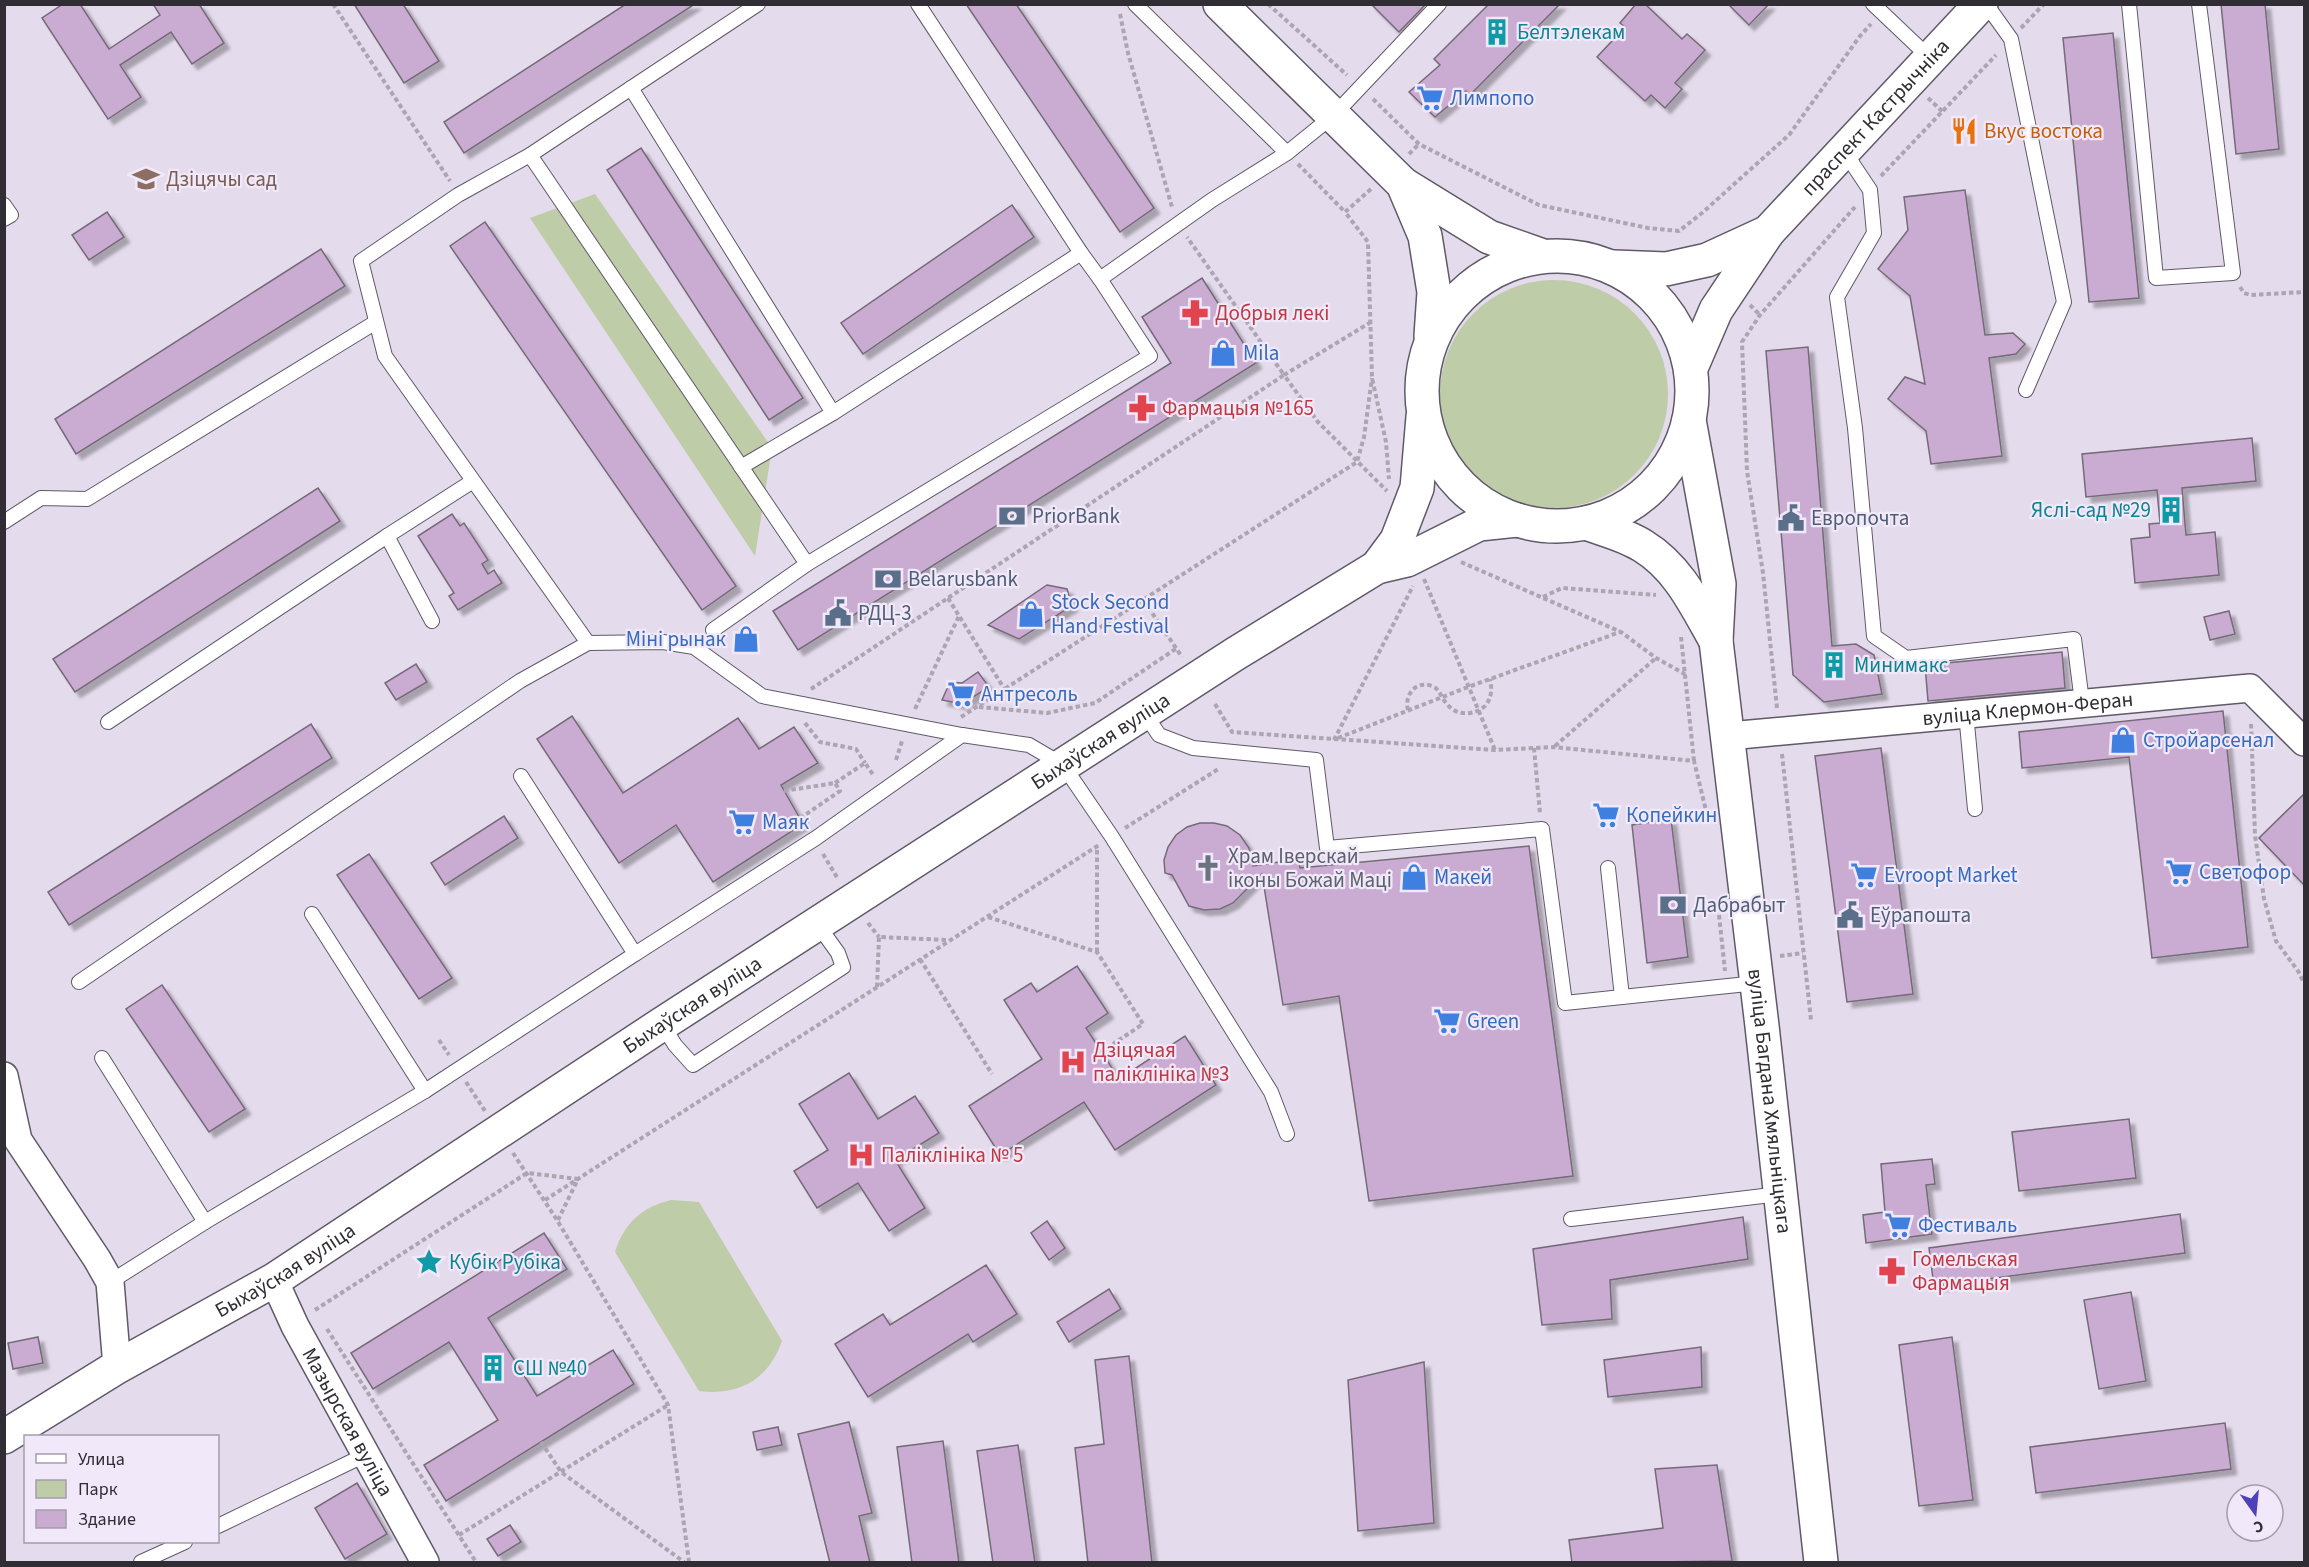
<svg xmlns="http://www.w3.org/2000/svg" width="2309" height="1567" font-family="'Source Sans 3',sans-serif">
<defs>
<filter id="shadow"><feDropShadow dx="5.5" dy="5.5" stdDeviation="1.5" flood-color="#0004"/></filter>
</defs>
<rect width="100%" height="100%" fill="#e4dbec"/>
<g fill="#becca7">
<path d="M595,194L772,448L755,556L530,218Z"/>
<circle cx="1554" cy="394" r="114"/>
<path d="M671,1200L699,1202L782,1341C768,1380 739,1396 699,1391L615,1252C624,1223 642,1207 671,1200Z"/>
</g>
<g fill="#caacd3" stroke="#756a78" stroke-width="1.5" filter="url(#shadow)">
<path d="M63,4H80L109,49L160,15L153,4H199L224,43L192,64L171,32L120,65L141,97L108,119L42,18Z"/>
<path d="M354,4H403L439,61L404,83Z"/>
<path d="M626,4H695L464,153L444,122Z"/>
<path d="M966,4H1016L1154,208L1120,232Z"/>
<path d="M1371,4H1426L1399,32Z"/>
<path d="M1489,4H1560L1470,95L1466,91L1435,117L1409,92L1440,65L1434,59Z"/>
<path d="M1636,4H1645L1682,39L1687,34L1705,50L1675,83L1682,89L1665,108L1651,95L1645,101L1597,57L1625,27L1620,23Z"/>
<path d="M1728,4H1769L1749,25Z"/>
<path d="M2221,4H2265L2279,149L2236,154Z"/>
<path d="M2113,33L2139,298L2089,302L2063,38Z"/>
<path d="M641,148L803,398L769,420L607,170Z"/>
<path d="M1965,190L1985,335L2013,333L2025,344L2016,354L1989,358L2002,456L1931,464L1926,431L1888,399L1905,377L1925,384L1910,296L1878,269L1908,230L1904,197Z"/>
<path d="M1012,205L1034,237L863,354L841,323Z"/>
<path d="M107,212L124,237L89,260L72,235Z"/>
<path d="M485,222L736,586L702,610L450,246Z"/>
<path d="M321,249L345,286L76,454L55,419Z"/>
<path d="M1202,278L1256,363L798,650L773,611L1171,363L1142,317Z"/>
<path d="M1808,347L1832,646L1856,644L1874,655L1882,694L1824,702L1793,675L1766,351Z"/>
<path d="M2252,438L2256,481L2182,488L2186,535L2215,532L2219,575L2135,583L2131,539L2150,537L2149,524L2160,523L2157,490L2086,497L2082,454Z"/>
<path d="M318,488L340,521L75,692L53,659Z"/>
<path d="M452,514L460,526L464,523L488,560L482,564L488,574L494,570L502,583L458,610L449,596L454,593L418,536Z"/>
<path d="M1047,585L1067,589L1072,606L1019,639L988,625Z"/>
<path d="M2229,611L2235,634L2210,640L2204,617Z"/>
<path d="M2062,652L2065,688L1928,701L1925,665Z"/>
<path d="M416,664L427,682L396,700L385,683Z"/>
<path d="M978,672L989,687L962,704L942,700L950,682L962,683Z"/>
<path d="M2223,711L2248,947L2152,958L2129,757L2022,768L2019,732Z"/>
<path d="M572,716L623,793L738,718L759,749L794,727L818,763L781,785L803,824L713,882L676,825L619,863L537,739Z"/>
<path d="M311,724L332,758L69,925L48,892Z"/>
<path d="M1881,748L1913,994L1847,1002L1815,756Z"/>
<path d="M2304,794V885L2259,838Z"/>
<path d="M504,816L518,838L445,885L431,863Z"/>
<path d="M1671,819L1688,957L1647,963L1632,825Z"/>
<path d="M1200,823H1214L1227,826L1240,835L1249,848L1253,866L1298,859L1300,868L1529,846L1573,1176L1369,1201L1339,996L1283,1005L1262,874L1233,903L1220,909L1204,910L1189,906L1172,875L1165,873L1164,860L1168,847L1176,835L1187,827Z"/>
<path d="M369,854L452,978L419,999L337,875Z"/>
<path d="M1077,966L1108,1013L1086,1028L1119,1079L1185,1036L1216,1085L1115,1150L1084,1102L1000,1155L969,1106L1042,1059L1004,1000L1031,983L1037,992Z"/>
<path d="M162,985L245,1109L209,1132L126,1009Z"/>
<path d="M849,1073L878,1119L915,1096L939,1133L895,1160L925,1208L889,1231L858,1183L817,1208L794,1171L828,1150L799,1104Z"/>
<path d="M2129,1119L2136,1178L2019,1191L2012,1132Z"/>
<path d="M1932,1159L1935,1184L1926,1185L1932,1234L1866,1243L1863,1215L1885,1212L1881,1164Z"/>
<path d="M2180,1214L2185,1253L1934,1286L1929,1248Z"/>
<path d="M1743,1217L1748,1259L1610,1280L1612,1319L1542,1325L1533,1249Z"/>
<path d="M1047,1221L1065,1248L1049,1260L1031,1233Z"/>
<path d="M544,1233L567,1269L488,1318L537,1396L613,1350L634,1384L446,1501L424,1465L498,1420L449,1342L373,1389L351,1353Z"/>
<path d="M986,1265L1017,1314L973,1342L968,1334L868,1397L835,1344L883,1314L890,1325Z"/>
<path d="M1109,1289L1121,1309L1069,1342L1057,1322Z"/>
<path d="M2131,1292L2146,1381L2099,1389L2084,1300Z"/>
<path d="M38,1337L43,1363L13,1369L8,1343Z"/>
<path d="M1952,1337L1973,1500L1919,1506L1899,1345Z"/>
<path d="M1701,1347L1702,1387L1608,1397L1604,1360Z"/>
<path d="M1129,1356L1152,1563H1088L1075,1448L1104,1444L1095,1360Z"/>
<path d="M1424,1362L1434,1523L1358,1531L1348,1380Z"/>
<path d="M849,1422L872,1513L859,1516L870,1563H830L798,1434Z"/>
<path d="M2225,1423L2231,1469L2036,1493L2030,1447Z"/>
<path d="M778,1427L782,1445L757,1450L753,1432Z"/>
<path d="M943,1441L959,1563H912L897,1447Z"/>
<path d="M1018,1445L1035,1563H993L977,1451Z"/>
<path d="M1717,1465L1732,1561L1572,1563L1569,1540L1663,1528L1655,1469Z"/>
<path d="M357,1483L387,1534L345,1559L315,1508Z"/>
<path d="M510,1525L521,1542L498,1556L487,1539Z"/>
</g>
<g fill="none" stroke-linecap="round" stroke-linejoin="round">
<defs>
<g id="service">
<path d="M758,4L530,155L458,195L361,261L385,356L588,643L663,642L694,647L762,696L962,735L1029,745L1063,765L1112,837L1271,1092L1287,1134"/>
<path d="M918,4L1081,253L1100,279"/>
<path d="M1135,4L1287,153"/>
<path d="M1873,4L1931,59"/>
<path d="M1986,4L2011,39L2064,302L2026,390"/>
<path d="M2129,4L2156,278L2233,273L2199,4"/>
<path d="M631,88L833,413"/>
<path d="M1844,151L1870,190L1874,233L1837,297L1855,428L1874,636L1906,658L2074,639L2082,702"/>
<path d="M530,155L807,564"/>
<path d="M4,205L11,215L4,219"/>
<path d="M741,467L833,413L1081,253"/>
<path d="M4,522L41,498L87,499L376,322"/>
<path d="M432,621L387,536L473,481"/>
<path d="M713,630L807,564L1150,356L1100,279L1212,200L1287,153L1334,115L1439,4"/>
<path d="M1966,713L1975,809"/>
<path d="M1145,714L1159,735L1193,748L1316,760L1327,848L1542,829L1565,1003L1622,997"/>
<path d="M108,722L387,536"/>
<path d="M1608,868L1622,997L1757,983"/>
<path d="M312,914L425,1091"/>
<path d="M635,954L816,838L962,735"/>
<path d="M79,982L520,681L588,643"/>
<path d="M662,1024L675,1045L693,1065L843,967L838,953L818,925"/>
<path d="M102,1058L205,1222"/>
<path d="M1571,1219L1780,1194"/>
<path d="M110,1282L205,1222L425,1091L635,954L521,776"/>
<path d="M218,1526L365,1455"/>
<path d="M141,1562L185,1542"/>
</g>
<g id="minor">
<path id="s1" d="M1729,736L2250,688L2304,742"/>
<path d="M4,1076L18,1140L97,1259L110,1282L117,1367"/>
<path id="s2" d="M274,1280L295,1326L425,1562"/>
</g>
<g id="secondary">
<path d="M1614,267L1666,269L1707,260L1768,232"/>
<path id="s3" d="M1691,368L1716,310L1768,232L1981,4"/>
<path d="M1377,567L1397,540L1417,488L1423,417"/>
<path id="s4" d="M4,1437L117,1367L274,1280L662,1024L1235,654L1377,567L1407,560L1479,524L1517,520"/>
</g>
<g id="primary">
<path d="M1220,4L1403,184L1489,237L1543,256"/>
<path d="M1403,184L1425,236L1434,292L1431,336"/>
<circle cx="1557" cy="391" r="135"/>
<path id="s5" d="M1689,420L1719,584L1716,641L1762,1026L1821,1562"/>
<path d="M1586,523C1605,530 1626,535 1643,546C1679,568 1696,606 1716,641"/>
</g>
</defs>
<use href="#service" stroke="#605967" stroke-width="16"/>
<use href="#minor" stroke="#605967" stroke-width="30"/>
<use href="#secondary" stroke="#605967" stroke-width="36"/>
<use href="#primary" stroke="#605967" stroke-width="36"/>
<g stroke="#aca5b2" stroke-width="4" stroke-dasharray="4.5 3" stroke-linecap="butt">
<path d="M333,4L450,181"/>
<path d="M1268,4L1347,75"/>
<path d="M1120,14L1128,53L1172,207"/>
<path d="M2021,28L2044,4"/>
<path d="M1928,98L1943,112"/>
<path d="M1373,99L1419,144L1539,205L1648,228L1679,231L1702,213L1789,135L1860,36L1871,24"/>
<path d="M1409,154L1419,144"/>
<path d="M1298,164L1345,212"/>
<path d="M1881,176L1996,55"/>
<path d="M1371,189L1345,212L1368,242L1372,378L1386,442L1389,479"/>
<path d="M2240,287L2244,293L2251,295L2304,292"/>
<path d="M1750,305L1760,315"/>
<path d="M1371,322L1284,375L1318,422L1387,491"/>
<path d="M1461,562L1621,632L1656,658L1685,674"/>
<path d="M1424,579L1495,750"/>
<path d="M1543,597L1562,588L1656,595"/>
<path d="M948,598L1005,690"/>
<path d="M1144,601L1182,657"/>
<path d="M1681,637L1694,761"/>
<path d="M811,689L1284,375L1187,237"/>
<path d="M1215,704L1232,732L1495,750L1554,747L1694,761L1708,819"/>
<path d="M979,707L1047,713L1095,703L1177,648"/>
<path d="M1777,708L1763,573L1747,471L1742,342L1760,315L1855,207"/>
<path d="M915,709L959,616"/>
<path d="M1408,710C1404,696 1415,680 1432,686C1440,689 1441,698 1447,704C1456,716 1474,716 1485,706C1492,698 1492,689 1490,679"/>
<path d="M961,717L1357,462L1364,437L1372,378"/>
<path d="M805,723L820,742L856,749L865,763"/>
<path d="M2251,724L2255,835L2264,899L2276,941L2298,971L2304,983"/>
<path d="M1338,738L1468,687L1620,632"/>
<path d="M1334,740L1413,586"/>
<path d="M1555,746L1656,658"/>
<path d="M1534,748L1540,813"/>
<path d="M1782,754L1811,1020"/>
<path d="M896,760L902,741"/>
<path d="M835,783L865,763L874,776"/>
<path d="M784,791L835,783L840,791L802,817L808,824"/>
<path d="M1125,828L1220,768"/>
<path d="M823,854L838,879"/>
<path d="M1719,915L1725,971"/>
<path d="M988,917L1097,952L1143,1024L1113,1044"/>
<path d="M868,923L879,937"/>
<path d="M1097,952V847"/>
<path d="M1780,956L1803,953"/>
<path d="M920,959L992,1074"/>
<path d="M877,987L879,937L948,940"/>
<path d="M439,1040L449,1055"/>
<path d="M466,1082L485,1111"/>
<path d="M513,1153L557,1220L668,1405L689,1562"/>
<path d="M545,1200L1099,845"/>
<path d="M315,1310L527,1173L578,1179L558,1220"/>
<path d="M327,1329L476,1562"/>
<path d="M541,1442L561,1472L684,1562"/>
<path d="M459,1535L668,1405"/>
</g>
<use href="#service" stroke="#fff" stroke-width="14"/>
<use href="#minor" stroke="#fff" stroke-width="27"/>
<use href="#secondary" stroke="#fff" stroke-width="33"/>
<use href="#primary" stroke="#fff" stroke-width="33"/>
</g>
<defs>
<symbol id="building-bare" viewBox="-9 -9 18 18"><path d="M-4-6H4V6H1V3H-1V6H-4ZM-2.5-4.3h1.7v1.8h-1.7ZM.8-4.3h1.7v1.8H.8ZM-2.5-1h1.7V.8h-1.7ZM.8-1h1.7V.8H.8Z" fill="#0f9aa8" stroke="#f1e8f9" stroke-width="2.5" paint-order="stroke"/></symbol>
<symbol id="supermarket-bare" viewBox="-9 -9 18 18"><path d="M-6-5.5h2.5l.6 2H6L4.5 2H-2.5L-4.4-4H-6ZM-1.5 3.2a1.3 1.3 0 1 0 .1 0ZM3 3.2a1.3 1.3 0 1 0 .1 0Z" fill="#3f7fe0" stroke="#f1e8f9" stroke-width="2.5" paint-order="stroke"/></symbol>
<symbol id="restaurant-bare" viewBox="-9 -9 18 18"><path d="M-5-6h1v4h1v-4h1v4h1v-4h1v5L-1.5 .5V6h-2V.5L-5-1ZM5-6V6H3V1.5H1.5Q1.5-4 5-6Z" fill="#e8710a" stroke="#f1e8f9" stroke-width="2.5" paint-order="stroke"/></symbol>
<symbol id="school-bare" viewBox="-9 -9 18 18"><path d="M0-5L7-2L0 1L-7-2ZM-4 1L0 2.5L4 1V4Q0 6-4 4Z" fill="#8d6e63" stroke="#f1e8f9" stroke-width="2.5" paint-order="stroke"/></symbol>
<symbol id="pharmacy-bare" viewBox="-9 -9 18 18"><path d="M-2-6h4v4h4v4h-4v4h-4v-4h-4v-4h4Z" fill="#e0444e" stroke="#f1e8f9" stroke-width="2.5" paint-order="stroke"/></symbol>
<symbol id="shop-bare" viewBox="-9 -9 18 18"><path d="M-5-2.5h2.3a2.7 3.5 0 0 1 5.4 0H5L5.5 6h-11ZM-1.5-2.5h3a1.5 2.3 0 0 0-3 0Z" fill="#3f7fe0" stroke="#f1e8f9" stroke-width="2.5" paint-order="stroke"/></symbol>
<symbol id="bank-bare" viewBox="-9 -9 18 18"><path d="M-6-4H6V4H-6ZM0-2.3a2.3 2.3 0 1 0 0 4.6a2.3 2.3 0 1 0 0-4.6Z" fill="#5c6f8a" stroke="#f1e8f9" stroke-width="2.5" paint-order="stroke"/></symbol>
<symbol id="civic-bare" viewBox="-9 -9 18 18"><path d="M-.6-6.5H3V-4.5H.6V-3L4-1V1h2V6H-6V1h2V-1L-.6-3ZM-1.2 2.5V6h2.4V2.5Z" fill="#5c6f8a" stroke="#f1e8f9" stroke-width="2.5" paint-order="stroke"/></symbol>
<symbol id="church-bare" viewBox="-9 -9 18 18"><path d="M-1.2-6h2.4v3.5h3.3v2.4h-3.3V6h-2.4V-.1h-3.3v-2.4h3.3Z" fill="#6b7280" stroke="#f1e8f9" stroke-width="2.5" paint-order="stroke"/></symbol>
<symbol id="hospital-bare" viewBox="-9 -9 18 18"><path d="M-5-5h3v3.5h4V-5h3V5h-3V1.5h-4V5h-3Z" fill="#e0444e" stroke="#f1e8f9" stroke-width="2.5" paint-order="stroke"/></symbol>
<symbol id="sight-bare" viewBox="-9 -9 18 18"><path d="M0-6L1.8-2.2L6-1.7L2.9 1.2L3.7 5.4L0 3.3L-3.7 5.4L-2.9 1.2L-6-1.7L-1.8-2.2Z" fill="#0f9aa8" stroke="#f1e8f9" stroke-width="2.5" paint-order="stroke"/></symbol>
</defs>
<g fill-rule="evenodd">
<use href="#building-bare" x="1478" y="13" width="38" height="38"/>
<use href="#supermarket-bare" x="1411" y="79" width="38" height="38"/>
<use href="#restaurant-bare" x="1945" y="112" width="38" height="38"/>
<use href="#school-bare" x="127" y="160" width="38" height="38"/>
<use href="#pharmacy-bare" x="1176" y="294" width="38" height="38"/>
<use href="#shop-bare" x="1204" y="334" width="38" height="38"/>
<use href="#pharmacy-bare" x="1123" y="389" width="38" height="38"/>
<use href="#building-bare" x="2152" y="491" width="38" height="38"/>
<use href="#bank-bare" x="993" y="497" width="38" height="38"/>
<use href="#civic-bare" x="1772" y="499" width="38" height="38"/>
<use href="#bank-bare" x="869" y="560" width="38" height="38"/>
<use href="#civic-bare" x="819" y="594" width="38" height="38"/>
<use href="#shop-bare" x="1012" y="595" width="38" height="38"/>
<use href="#shop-bare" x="727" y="620" width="38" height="38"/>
<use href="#building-bare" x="1815" y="646" width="38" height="38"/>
<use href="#supermarket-bare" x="942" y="675" width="38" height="38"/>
<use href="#shop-bare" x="2104" y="721" width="38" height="38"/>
<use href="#supermarket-bare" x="1587" y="796" width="38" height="38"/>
<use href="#supermarket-bare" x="723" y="803" width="38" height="38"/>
<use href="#church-bare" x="1189" y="849" width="38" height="38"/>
<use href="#supermarket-bare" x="2160" y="853" width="38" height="38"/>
<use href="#supermarket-bare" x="1845" y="856" width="38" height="38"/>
<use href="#shop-bare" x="1395" y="858" width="38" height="38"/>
<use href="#bank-bare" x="1654" y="886" width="38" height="38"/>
<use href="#civic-bare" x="1831" y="896" width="38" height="38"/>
<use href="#supermarket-bare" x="1428" y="1002" width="38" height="38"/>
<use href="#hospital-bare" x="1054" y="1043" width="38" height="38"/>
<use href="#hospital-bare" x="842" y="1136" width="38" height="38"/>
<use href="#supermarket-bare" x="1879" y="1206" width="38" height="38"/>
<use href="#sight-bare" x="410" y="1243" width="38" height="38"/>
<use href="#pharmacy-bare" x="1873" y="1252" width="38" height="38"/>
<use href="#building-bare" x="474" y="1349" width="38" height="38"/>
</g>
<g text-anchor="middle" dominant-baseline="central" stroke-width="4.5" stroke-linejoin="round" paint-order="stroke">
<g font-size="21" fill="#0d838f" stroke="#f1e8f9" text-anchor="start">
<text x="1517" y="32">Белтэлекам</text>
<text x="2151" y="510" text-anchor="end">Яслі-сад №29</text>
<text x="1854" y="665">Минимакс</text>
<text x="449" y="1262">Кубік Рубіка</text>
<text x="513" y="1368">СШ №40</text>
</g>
<g font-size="21" fill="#366cbe" stroke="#f1e8f9" text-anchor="start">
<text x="1450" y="98">Лимпопо</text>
<text x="1243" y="353">Mila</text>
<text x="1051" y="602">Stock Second<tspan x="1051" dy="24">Hand Festival</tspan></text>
<text x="726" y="639" text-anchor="end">Міні рынак</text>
<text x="981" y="694">Антресоль</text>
<text x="2143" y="740">Стройарсенал</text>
<text x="1626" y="815">Копейкин</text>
<text x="762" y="822">Маяк</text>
<text x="2199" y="872">Светофор</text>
<text x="1884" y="875">Evroopt Market</text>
<text x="1434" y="877">Макей</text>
<text x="1467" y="1021">Green</text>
<text x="1918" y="1225">Фестиваль</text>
</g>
<g font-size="21" fill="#312d34" stroke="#f1e8f9">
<text stroke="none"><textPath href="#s3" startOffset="314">праспект Кастрычніка</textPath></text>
<text stroke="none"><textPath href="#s1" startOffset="300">вуліца Клермон-Феран</textPath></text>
<text stroke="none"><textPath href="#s4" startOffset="1299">Быхаўская вуліца</textPath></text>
<text stroke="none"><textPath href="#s4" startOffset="813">Быхаўская вуліца</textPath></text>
<text stroke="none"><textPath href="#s5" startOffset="687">вуліца Багдана Хмяльніцкага</textPath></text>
<text stroke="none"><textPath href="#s4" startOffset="327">Быхаўская вуліца</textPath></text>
<text stroke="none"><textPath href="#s2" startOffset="160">Мазырская вуліца</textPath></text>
</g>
<g font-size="21" fill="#c56008" stroke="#f1e8f9" text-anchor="start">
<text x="1984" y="131">Вкус востока</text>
</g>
<g font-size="21" fill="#785e54" stroke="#f1e8f9" text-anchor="start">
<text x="166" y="179">Дзіцячы сад</text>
</g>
<g font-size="21" fill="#be3a42" stroke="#f1e8f9" text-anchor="start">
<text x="1215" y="313">Добрыя лекі</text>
<text x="1162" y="408">Фармацыя №165</text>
<text x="1093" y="1050">Дзіцячая<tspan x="1093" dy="24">паліклініка №3</tspan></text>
<text x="881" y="1155">Паліклініка № 5</text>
<text x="1912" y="1259">Гомельская<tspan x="1912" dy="24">Фармацыя</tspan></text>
</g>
<g font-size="21" fill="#4e5e75" stroke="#f1e8f9" text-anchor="start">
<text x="1032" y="516">PriorBank</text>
<text x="1811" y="518">Европочта</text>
<text x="908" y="579">Belarusbank</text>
<text x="858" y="613">РДЦ-3</text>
<text x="1693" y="905">Дабрабыт</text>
<text x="1870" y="915">Еўрапошта</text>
</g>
<g font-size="21" fill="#5b616d" stroke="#f1e8f9" text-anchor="start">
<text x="1228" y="856">Храм Іверскай<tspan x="1228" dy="24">іконы Божай Маці</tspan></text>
</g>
</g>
<rect width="2309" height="1567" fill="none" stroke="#312d34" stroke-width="12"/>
<rect x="24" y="1435" width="195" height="108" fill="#f1e8f9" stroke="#a49daa" stroke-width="1.5"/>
<rect x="36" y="1454" width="30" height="9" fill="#ffffff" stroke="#a49daa" stroke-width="1.5"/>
<text x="78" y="1465" font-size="18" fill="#312d34">Улица</text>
<rect x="36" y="1480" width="30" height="18" fill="#becca7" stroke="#a49daa" stroke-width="1.5"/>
<text x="78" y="1495" font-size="18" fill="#312d34">Парк</text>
<rect x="36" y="1510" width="30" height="18" fill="#caacd3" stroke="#a49daa" stroke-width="1.5"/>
<text x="78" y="1525" font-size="18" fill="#312d34">Здание</text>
<g transform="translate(2255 1513) rotate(165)"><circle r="28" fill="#f1e8f9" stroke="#a49daa" stroke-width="1.5"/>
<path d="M0-4.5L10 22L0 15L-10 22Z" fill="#4f42b9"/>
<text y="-9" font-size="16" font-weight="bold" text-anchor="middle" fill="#312d34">С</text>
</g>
</svg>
